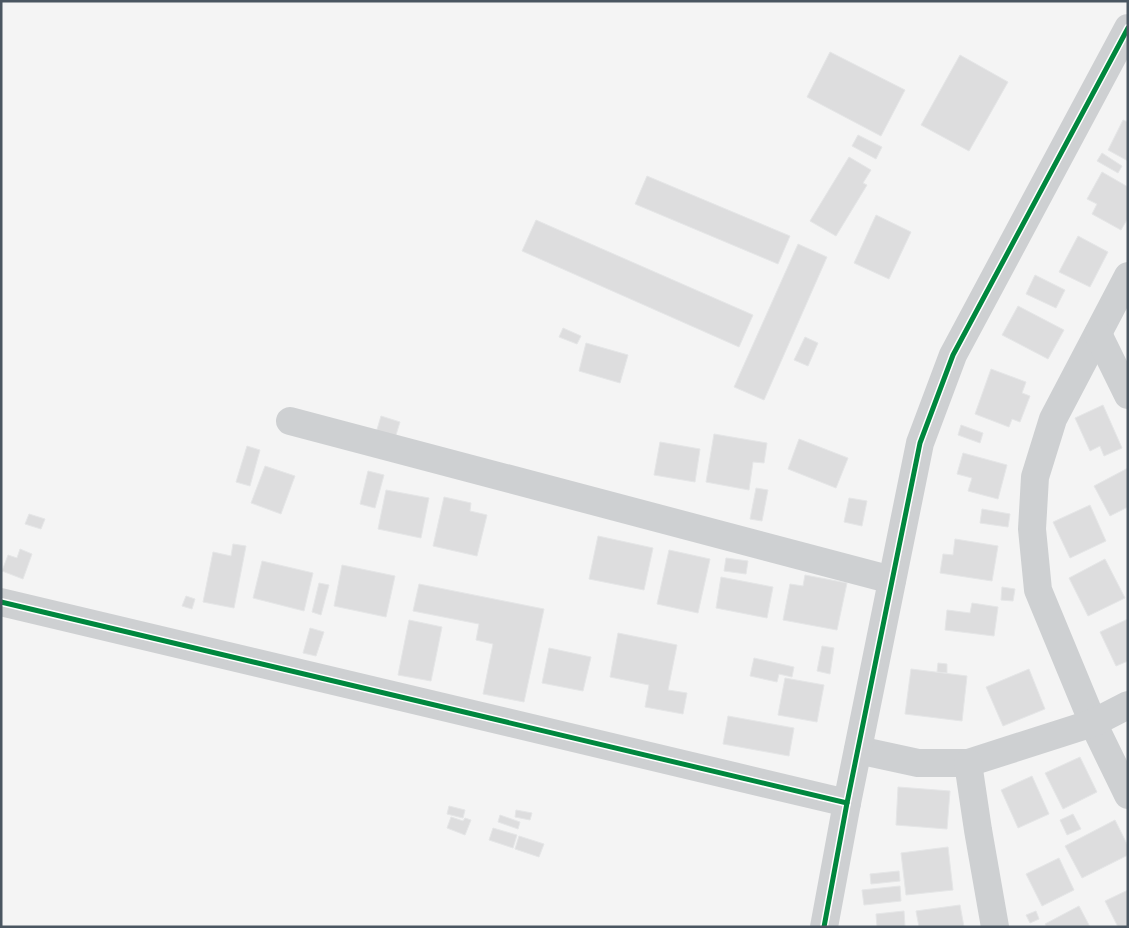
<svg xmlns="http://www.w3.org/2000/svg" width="1129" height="928" font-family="'Source Sans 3',sans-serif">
<rect width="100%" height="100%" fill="#f4f4f4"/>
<g fill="#ddddde" stroke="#e5e6e7">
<path d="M830,52L905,90L881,136L807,97Z"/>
<path d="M960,55L1008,82L969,151L921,125Z"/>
<path d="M1123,120L1128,122V161L1108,150Z"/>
<path d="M858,135L882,147L876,159L852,146Z"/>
<path d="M1102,153L1122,166L1118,173L1097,161Z"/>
<path d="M849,157L871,170L863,183L867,185L836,236L810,221Z"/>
<path d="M1102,172L1128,187V218L1121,230L1092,214L1097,204L1087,199Z"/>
<path d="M647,176L790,236L778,264L635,204Z"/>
<path d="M876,215L911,232L889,279L854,263Z"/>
<path d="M536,220L753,315L739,347L522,251Z"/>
<path d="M1078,236L1108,252L1090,287L1059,272Z"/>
<path d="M798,244L827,257L764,400L734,387Z"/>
<path d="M1035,275L1065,290L1056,308L1026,294Z"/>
<path d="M1018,306L1064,330L1048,359L1002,335Z"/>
<path d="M563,328L581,336L577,344L559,337Z"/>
<path d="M805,337L818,343L808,366L794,360Z"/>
<path d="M586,343L628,355L620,383L579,371Z"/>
<path d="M991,369L1026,382L1022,393L1030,396L1020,422L1012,419L1009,427L975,414Z"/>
<path d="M1103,405L1122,448L1104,456L1100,446L1090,451L1075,418Z"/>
<path d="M381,416L400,422L395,438L376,433Z"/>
<path d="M961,425L983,433L980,443L958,435Z"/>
<path d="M714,434L767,443L764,463L753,462L749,490L706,482Z"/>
<path d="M799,439L848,458L836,488L788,469Z"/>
<path d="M660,442L700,449L695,482L654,475Z"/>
<path d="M247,446L260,450L250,486L236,482Z"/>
<path d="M963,453L1007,465L998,499L968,491L972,478L957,474Z"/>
<path d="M265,466L295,476L281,514L251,503Z"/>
<path d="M1128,468V507L1110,516L1094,486Z"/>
<path d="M368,471L384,475L375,508L360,504Z"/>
<path d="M756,488L768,490L762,521L750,519Z"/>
<path d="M386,490L429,498L421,538L378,529Z"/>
<path d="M444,497L471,503L470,511L487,515L477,556L433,546Z"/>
<path d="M849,498L867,501L862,526L844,522Z"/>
<path d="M1090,505L1106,541L1070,558L1053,522Z"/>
<path d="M982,509L1010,514L1008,527L980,523Z"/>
<path d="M29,514L45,519L41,529L25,524Z"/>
<path d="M598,536L653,548L644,590L589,579Z"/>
<path d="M955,539L998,546L992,581L940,573L943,554L953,555Z"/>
<path d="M233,544L246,546L234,608L203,602L213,552L231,556Z"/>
<path d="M20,549L32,554L23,579L2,571L8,555L17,558Z"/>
<path d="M669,550L710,559L698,613L657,604Z"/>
<path d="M726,558L748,561L746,574L724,571Z"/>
<path d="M1105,559L1125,598L1088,616L1069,578Z"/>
<path d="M262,561L313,573L304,611L253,598Z"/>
<path d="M342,565L395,576L386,617L334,606Z"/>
<path d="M805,575L847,583L837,630L783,620L790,584L803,586Z"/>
<path d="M721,577L773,587L767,618L716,608Z"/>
<path d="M319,583L329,585L321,615L312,612Z"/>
<path d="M419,584L544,609L524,702L483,694L493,644L476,640L479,624L413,611Z"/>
<path d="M1002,587L1015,589L1013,601L1001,600Z"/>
<path d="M186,596L195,599L192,609L182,606Z"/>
<path d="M972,603L998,607L994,636L945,630L947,610L970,613Z"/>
<path d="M1128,619V661L1116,666L1100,632Z"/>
<path d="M409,620L442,627L431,681L398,675Z"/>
<path d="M310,628L324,632L316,656L303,653Z"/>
<path d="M618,633L677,645L668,690L687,693L683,714L645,707L649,685L610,677Z"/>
<path d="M822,646L834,648L830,674L817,671Z"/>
<path d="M549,648L591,657L583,691L542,683Z"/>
<path d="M754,658L794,667L792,677L779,674L777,682L750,676Z"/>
<path d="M938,663L947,664V673L937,672Z"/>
<path d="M911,669L967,676L962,721L905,714Z"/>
<path d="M1029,669L1045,709L1003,726L986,687Z"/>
<path d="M785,678L824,685L817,722L778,715Z"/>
<path d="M728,716L794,728L789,756L723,744Z"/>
<path d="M1080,757L1097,792L1063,809L1045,773Z"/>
<path d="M1032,776L1049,814L1018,828L1001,790Z"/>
<path d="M898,787L950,791L947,829L896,825Z"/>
<path d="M449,806L465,810L463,818L447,814Z"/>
<path d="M516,810L532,813L530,820L515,817Z"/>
<path d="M1073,814L1081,829L1067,835L1060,820Z"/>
<path d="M500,815L520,822L518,829L498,822Z"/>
<path d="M451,817L463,821L465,818L471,820L465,835L447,828Z"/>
<path d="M1115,820L1128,846V855L1082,878L1065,846Z"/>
<path d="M493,828L517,835L513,848L489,840Z"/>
<path d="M519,836L544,844L539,857L515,849Z"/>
<path d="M948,847L953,890L906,895L901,853Z"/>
<path d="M1059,858L1074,890L1042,906L1026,874Z"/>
<path d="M899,871L900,881L871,884L870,874Z"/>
<path d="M900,886L901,901L864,905L862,890Z"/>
<path d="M1128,890V927H1118L1105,901Z"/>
<path d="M960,905L964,927H919L916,911Z"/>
<path d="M1079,906L1090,927H1047L1045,924Z"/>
<path d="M904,911L905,927H877L876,914Z"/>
<path d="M1036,911L1039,919L1030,923L1026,915Z"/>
</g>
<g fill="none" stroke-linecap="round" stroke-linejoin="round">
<g stroke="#ced0d2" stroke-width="28">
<path d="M1128,276L1053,419L1035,477L1032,529L1038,590L1093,723L1128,795"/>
<path d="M1098,334L1128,395"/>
<path d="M290,421L892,580"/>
<path d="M1,602L847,803"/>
<path d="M858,750L918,763H968L1093,723L1128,705"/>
<path d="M968,763L978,830L995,927"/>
<path d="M824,927L847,803L920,443L953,355L1128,28"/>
</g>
<defs>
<g id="cycleway">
<path d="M1,602L847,803"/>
<path d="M824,927L847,803L920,443L953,355L1128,28"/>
</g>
</defs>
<use href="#cycleway" stroke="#fff" stroke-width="8"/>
<use href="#cycleway" stroke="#00873e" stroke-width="5"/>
</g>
<rect width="1129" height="928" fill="none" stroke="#4a5661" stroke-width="5"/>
</svg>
